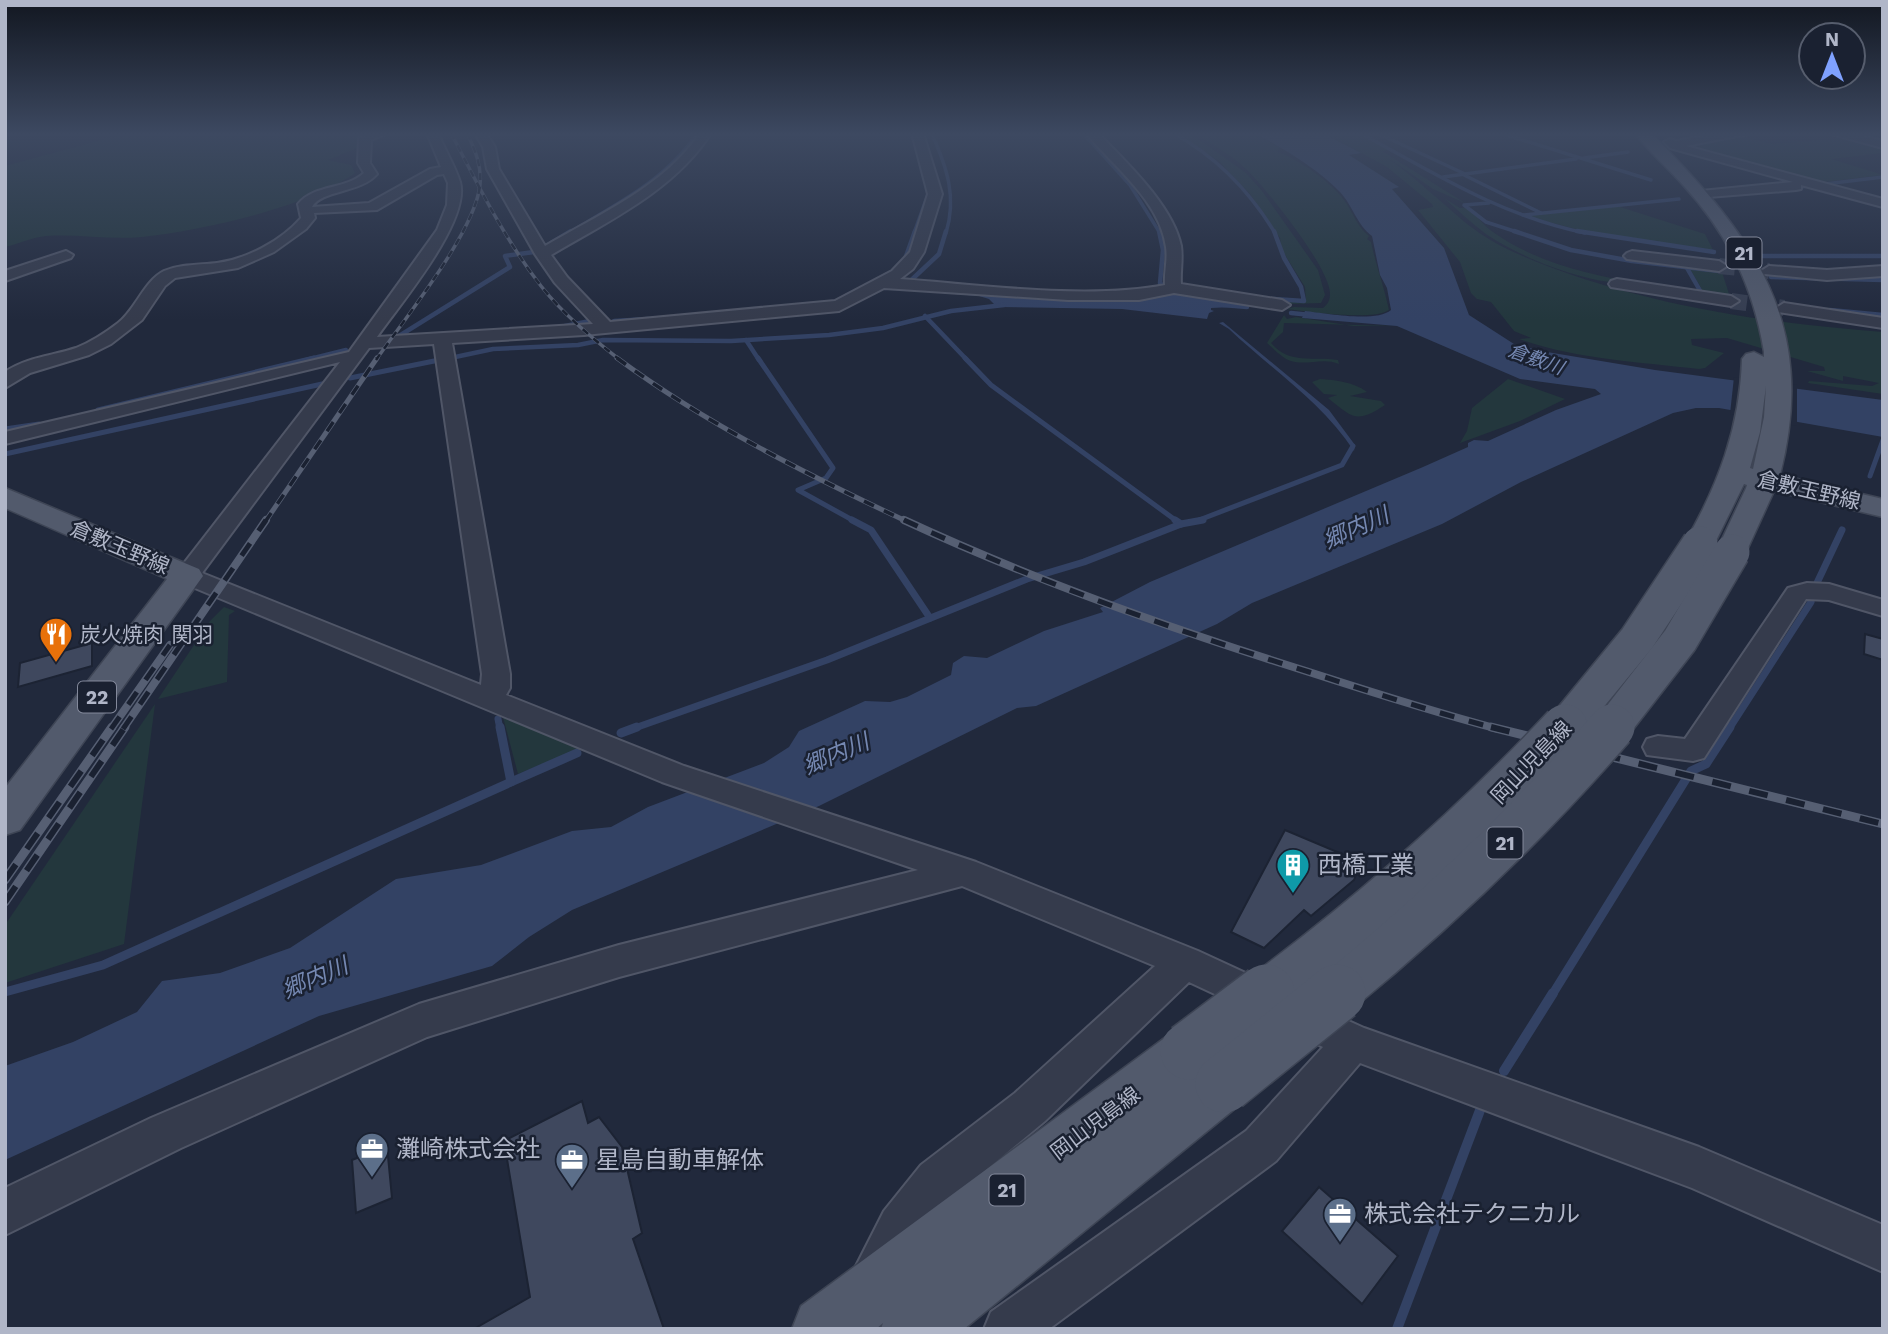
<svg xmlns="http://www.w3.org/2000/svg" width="1888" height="1334" font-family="'Work Sans','Noto Sans JP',sans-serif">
<rect width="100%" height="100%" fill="#21293c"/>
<g fill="#23373d">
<path d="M127,133H355L359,138L357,148L328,160L351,165L355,173C306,208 203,230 142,237C110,240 78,234 46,236C33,237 18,244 5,247V166Z"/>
<path d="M1174,133H1187L1204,143L1246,173L1262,191L1318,270L1325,295L1321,303L1289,304L1264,299L1306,302L1305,287L1282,250L1280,238L1250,194L1219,161Z"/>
<path d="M1192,133H1252L1279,147L1278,152C1298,159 1331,182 1344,200C1353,212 1357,227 1369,236L1367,239L1371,242C1376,266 1384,286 1389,310C1373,321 1308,312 1287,309L1294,307L1323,308C1328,304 1330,300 1330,294C1331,269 1265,187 1246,169C1230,154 1211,143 1192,133Z"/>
<path d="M1325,133C1376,133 1435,200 1474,229C1490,241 1508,250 1525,257C1637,304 1762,323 1883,332V394L1808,383L1809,381L1872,386L1879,383L1843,376V381L1807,371H1825L1824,367L1727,338L1691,339L1692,345L1724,353L1705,368L1699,369C1639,362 1576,359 1519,339L1531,338L1514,331L1491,302L1477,299L1471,293L1460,262L1418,210L1433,207L1432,204L1387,167Z"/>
<path d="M1342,133H1356L1390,150L1382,151L1465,203L1433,189L1394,162Z"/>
<path d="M1744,137L1772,144L1836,139L1855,140L1883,147V153L1832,159L1883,175L1823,182L1685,146Z"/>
<path d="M1444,198L1460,208H1467C1481,219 1482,225 1496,234C1536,262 1592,276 1640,283C1596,288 1522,259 1486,234C1471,223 1458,210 1444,198Z"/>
<path d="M1617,206L1705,234L1713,250L1587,232L1526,216Z"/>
<path d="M1690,269L1722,272L1730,297L1704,293Z"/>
<path d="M1284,315L1287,319L1296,317L1353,326H1394L1284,323L1283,332L1271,343C1290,365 1313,356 1338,360L1339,364C1323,357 1307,366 1291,361C1282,358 1274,349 1267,343Z"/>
<path d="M1320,379C1336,380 1354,382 1367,392L1350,396L1381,401L1385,405C1356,424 1353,418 1328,398L1337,395L1324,394L1312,382Z"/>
<path d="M1508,379L1565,399L1520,421L1460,443L1467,431L1472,408Z"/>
<path d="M224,607L235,611L229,615L227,682L158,699L210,621Z"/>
<path d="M155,704L124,944L5,983V925Z"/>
<path d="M503,717L583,747L518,774Z"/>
</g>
<g fill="#334264">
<path d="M1255,133H1303L1319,141L1306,133H1322L1361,153L1349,155L1399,187L1392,189L1444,248L1469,315L1514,344L1547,352L1655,370L1883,400V437L1719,408H1696L1673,413L1521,482L1442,524L1252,603L1217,624L1036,706L1017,708L819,806L572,910L529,937L492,966L319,1016L5,1160V1066L73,1042L137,1012L162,981L220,973L290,948L396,879L481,865L572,831L611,827L648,807L764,763L789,747L799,731L865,701L890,702L907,697L951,675L953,663L964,656L987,658L1044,631L1103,612L1100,608L1150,582L1423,467L1468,447V443L1474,440L1488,441L1556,410L1601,394L1595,389L1520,379L1397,326L1302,318L1305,311C1324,313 1376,323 1391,310L1387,288L1380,275L1372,236C1357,225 1353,206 1340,192C1317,168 1284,149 1255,133Z"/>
<path d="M883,287L1053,298L1173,291L1230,300L1233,307L1211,308V310L1214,311L1209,313L1207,319L1122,309L997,307L989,299L979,296L881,288Z"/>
<path d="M1223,322L1329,410L1355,445L1354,451C1322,402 1271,369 1229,329L1219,323Z"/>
</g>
<path fill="#21293c" d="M1734,377L1797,385V426L1730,414Z"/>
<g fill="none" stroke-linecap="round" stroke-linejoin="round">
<g stroke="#334264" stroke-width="3.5">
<path d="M911,133L918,152"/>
<path d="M1083,133L1130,185L1160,233"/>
<path d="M1173,133C1217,157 1249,190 1275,233"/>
<path d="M1360,133C1436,174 1499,215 1585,233"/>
<path d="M1377,133L1465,174"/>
<path d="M1500,133L1651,180"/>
<path d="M932,134C947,168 957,197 946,233"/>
<path d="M1721,139L1759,133"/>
<path d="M1584,158L1628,152"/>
<path d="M1464,175L1541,213"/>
<path d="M1443,177L1576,159"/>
<path d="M1792,188L1883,177"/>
<path d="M1489,203L1464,205L1486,222L1520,233"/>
<path d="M1523,215L1679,199"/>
<path d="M568,233C614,206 668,179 697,133"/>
<path d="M914,233L928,194L926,184"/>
</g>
<g stroke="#334264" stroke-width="4.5">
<path d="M1159,231L1163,250L1160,283L1169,291"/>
<path d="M1514,231L1571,250L1632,261L1719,271"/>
<path d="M1577,231L1714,252"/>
<path d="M551,243L571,231"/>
<path d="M1761,256H1883"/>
<path d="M905,259L915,231"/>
<path d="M1687,268L1702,294L1706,295"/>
<path d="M1771,277L1883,280"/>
<path d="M906,285L939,254L946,231"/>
<path d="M1274,299L1304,301L1301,287L1284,258L1274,231"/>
<path d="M1223,305L1247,307"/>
<path d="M1830,310L1883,315"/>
<path d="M1291,313L1311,315"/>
<path d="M925,316L967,360"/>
<path d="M614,321L648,319"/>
<path d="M560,327L590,321"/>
<path d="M399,336L510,267L505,256L534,252"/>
<path d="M746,340L759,360"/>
<path d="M306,360L346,350"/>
<path d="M441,360L493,349L578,345L603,340L731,341L829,335L883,328L951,311L1004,305"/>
</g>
<g stroke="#334264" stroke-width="5">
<path d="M758,358L833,468L826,478L798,490L856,522"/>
<path d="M965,358L991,385L1178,522"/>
<path d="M350,378L449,358"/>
<path d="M98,410L314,358"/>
<path d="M5,429L39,424"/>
<path d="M5,454L322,384"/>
<path d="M1870,476L1883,440"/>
<path d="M1194,522L1342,465L1353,446"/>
</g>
<g stroke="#334264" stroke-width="7">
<path d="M852,520L871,530L930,618"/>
<path d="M1175,520L1181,524"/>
<path d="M1816,585L1842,530"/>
<path d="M498,719L500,729"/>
<path d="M632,729L827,660L1027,579L1084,562L1181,524L1203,520"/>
<path d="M1729,729L1811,602"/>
</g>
<g stroke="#334264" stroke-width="9">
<path d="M621,733L637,727"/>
<path d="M511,782L577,753"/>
<path d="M5,992L103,965L511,782L500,727"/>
<path d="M1552,995L1691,771L1706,764L1730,727"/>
</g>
<g stroke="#334264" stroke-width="10">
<path d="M1504,1071L1553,993"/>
<path d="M1397,1329L1482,1105"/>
</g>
</g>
<g fill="#3f485e" stroke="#1c2333" stroke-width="2">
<path d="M1865,634L1883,639V660L1864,654Z"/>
<path d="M92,643V666L18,687L20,663Z"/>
<path d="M1285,830L1361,862L1354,880L1311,916L1304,910L1264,948L1231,932Z"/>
<path d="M582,1101L588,1123L599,1117L622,1147L642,1233L633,1239L664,1329H474L530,1297L504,1141Z"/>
<path d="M387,1146L392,1198L356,1213L352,1160Z"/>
<path d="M1319,1187L1398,1256L1362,1304L1282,1231Z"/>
</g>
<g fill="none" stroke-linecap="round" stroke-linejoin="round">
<g stroke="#363e51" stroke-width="16" stroke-dasharray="16 8" stroke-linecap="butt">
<path d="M1719,266L1769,271"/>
<path d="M1731,301L1784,308"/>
</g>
<defs>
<g id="minor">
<path d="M369,133H388L371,140L370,163L377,174C361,193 321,190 312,207L369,203L430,169L441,167L427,133H438C445,150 455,166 460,182C471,221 400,304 377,337L593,324L555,283L535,254L487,169L483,147L475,133H486L495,147L499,169L545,246C598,215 665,186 700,133H711C675,190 607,222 551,255L567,277L610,322L835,301L892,271L910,252L928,194L912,133H923L942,194L924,252L913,269L900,279C981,285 1087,300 1165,285C1164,272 1168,260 1166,247C1160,201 1113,166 1086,133H1098C1126,162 1173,206 1181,246C1183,259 1180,272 1181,284L1282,300L1290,305L1282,310L1174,293L1139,300H1068L884,288L839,311L584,335L452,343L510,674V688L506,695L684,766L976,862L1198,951L1278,988L1283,1000L1278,1012L1264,1017L1189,982L1045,1121L953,1197L916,1243L895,1287L878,1294L861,1287L854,1270L884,1211L921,1165L1015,1093L1155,966L962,886L619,977L427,1037L181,1148L5,1235V1188L151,1118L419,1004L619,945L918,870L662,782L178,581L174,576L178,571L340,362L5,444V432L349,352L437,230L447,205L448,183L444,174L437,175L377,210L314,213L315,218L306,229L274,252L238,268L175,278L165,286L142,320L111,344L89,355L30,373L5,388V372C27,357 52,356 76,348C91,342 105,333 118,323C136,309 144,281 164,271C181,264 200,265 217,263C247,259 281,241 301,218L298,204C315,184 345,190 364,173L358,163L359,138ZM434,344L482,674L481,685L202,573L369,348Z"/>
<path d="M1722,133H1752L1686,146L1883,199V207L1801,185V189L1796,190L1696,198V192L1701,191L1793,182L1670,148L1664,142L1670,139L1676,141Z"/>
<path d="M1828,133H1849L1883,141V148Z"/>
<path d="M66,251L73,255L71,258L5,281V271Z"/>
<path d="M1632,251L1719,261L1727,266L1719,271L1627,259L1624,256L1627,253Z"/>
<path d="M1769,266L1827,270L1883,266V276L1827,280L1764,274L1761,271Z"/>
<path d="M1617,279L1731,296L1739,301L1731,306L1611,287L1609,284L1611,281Z"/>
<path d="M1784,303L1883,318V328L1778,312L1776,308Z"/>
<path d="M1807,583L1829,584L1883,600V616L1829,600L1806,599L1704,758L1693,761L1647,755L1643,747L1647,739L1658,736L1685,739L1788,588Z"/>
<path d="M1300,999L1364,1028L1699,1147L1883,1225V1272L1692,1188L1360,1063L1276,1161L1049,1329H984L991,1312L1246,1131L1323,1047L1286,1029L1280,1017L1286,1005Z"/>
</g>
<g id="major">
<path d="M1635,133H1651C1753,236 1819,322 1780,475L1883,499V517L1774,491L1743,559L1732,562L1721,559L1716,552L1746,488L1747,485L1744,484L1711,551L1700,553L1689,551L1684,544C1718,486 1740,427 1742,359L1746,354L1754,352L1764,357V352C1753,286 1728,234 1683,185C1667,167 1649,152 1635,133ZM1766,386L1764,417L1753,469L1750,468L1760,432Z"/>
<path d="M5,488L199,569L203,576L20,830L5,835V788L167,579L5,508Z"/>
<path d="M1189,1027L1208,1034L1215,1051L1209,1064L1224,1058L1243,1066L1251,1084L1243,1102L964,1329H881L883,1323L876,1329H792L801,1306L1170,1034Z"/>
</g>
</defs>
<use href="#minor" stroke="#505667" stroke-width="4"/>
<use href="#major" stroke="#3e4555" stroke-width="3"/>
<use href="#minor" fill="#353b4c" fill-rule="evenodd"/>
<use href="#major" fill="#525a6c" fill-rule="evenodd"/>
<defs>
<g id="rail-far3">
<path d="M451,133C478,185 505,240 541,286C563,314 592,338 620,360"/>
<path d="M376,360C405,318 475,232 480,185C482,166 475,150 467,133"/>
</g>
<g id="rail-far2">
<path d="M617,358C708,425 806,474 908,522"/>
<path d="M265,522L377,358"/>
</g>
<g id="rail-far1">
<path d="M904,520C1035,581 1171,629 1309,672C1371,692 1434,712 1498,729"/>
<path d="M111,729L170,645"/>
<path d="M123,729L266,520"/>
</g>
<g id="rail">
<path d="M1491,727L1883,824"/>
<path d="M5,880L112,727"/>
<path d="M5,902L125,727"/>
</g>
</defs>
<use href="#rail-far3" stroke="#565f73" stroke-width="3.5"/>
<use href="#rail-far2" stroke="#565f73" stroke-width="5"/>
<use href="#rail-far1" stroke="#565f73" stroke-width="8"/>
<use href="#rail" stroke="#565f73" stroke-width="9"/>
<use href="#rail-far3" stroke="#1a2131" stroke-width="2.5" stroke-dasharray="7" stroke-linecap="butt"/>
<use href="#rail-far2" stroke="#1a2131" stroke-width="3.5" stroke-dasharray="11" stroke-linecap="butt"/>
<use href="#rail-far1" stroke="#1a2131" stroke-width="5" stroke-dasharray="15" stroke-linecap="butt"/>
<use href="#rail" stroke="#1a2131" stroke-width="6" stroke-dasharray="19" stroke-linecap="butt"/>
<defs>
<g id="major-bridge-far2">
<path d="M1563,729L1637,639L1700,544"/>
<path d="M1611,729L1680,640L1732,552"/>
</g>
<g id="major-bridge-far1">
<path d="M1263,995C1372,914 1472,826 1565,727"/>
<path d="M1334,995C1434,913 1527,825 1612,727"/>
</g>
<g id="major-bridge">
<path d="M1189,1051L1266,993"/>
<path d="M1224,1084L1337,993"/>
</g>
</defs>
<use href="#major-bridge-far2" stroke="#3e4555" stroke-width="38" stroke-linecap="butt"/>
<use href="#major-bridge-far1" stroke="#3e4555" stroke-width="48" stroke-linecap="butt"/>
<use href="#major-bridge" stroke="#3e4555" stroke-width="60" stroke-linecap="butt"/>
<use href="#major-bridge-far2" stroke="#525a6c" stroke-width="35"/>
<use href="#major-bridge-far1" stroke="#525a6c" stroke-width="45"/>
<use href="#major-bridge" stroke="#525a6c" stroke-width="57"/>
</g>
<linearGradient id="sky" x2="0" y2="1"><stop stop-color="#121721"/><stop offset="0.42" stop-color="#3d4961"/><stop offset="1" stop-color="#3d4961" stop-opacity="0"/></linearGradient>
<rect width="1888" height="320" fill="url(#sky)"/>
<defs>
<symbol id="restaurant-pin" viewBox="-11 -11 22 30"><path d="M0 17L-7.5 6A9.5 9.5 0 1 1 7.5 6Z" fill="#e8710a" stroke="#1a2131"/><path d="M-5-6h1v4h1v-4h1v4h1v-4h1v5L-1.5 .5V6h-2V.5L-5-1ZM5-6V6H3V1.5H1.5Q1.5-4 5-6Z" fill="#fff"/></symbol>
<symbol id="building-pin" viewBox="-11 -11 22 30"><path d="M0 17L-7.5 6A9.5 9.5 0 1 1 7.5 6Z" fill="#0f9aa8" stroke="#1a2131"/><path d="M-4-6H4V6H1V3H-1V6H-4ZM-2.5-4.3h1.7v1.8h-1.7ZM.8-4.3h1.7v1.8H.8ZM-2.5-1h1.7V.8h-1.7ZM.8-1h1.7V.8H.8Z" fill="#fff"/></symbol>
<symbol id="office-pin" viewBox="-11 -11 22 30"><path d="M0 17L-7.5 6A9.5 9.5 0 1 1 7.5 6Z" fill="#5c6f8a" stroke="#1a2131"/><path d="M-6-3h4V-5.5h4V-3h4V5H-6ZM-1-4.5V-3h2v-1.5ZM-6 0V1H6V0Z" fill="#fff"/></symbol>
</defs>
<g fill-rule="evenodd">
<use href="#restaurant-pin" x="37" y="615" width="38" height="52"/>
<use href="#building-pin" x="1274" y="846" width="38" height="52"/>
<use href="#office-pin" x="353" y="1130" width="38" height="52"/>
<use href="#office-pin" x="553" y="1141" width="38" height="52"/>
<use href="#office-pin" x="1321" y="1195" width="38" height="52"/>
</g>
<g text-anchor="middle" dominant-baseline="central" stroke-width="5" stroke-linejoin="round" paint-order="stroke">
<g fill="#1a2131" stroke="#83899b" stroke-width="2">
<rect x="1726.5" y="237.5" width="35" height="31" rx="5"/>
<rect x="78" y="681.5" width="38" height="31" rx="5"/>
<rect x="1487.5" y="827.5" width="35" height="31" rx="5"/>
<rect x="989.5" y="1174.5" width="35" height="31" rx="5"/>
</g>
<g font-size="19" font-weight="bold" fill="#b0b6c8">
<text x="1744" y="253">21</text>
<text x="97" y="697">22</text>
<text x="1505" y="843">21</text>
<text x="1007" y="1190">21</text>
</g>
<g font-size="19" font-style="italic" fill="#7588b2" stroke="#1a2131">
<text transform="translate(1536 359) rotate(20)">倉敷川</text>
</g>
<g font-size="21" fill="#b0b6c8" stroke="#1a2131">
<text transform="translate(1809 490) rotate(13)">倉敷玉野線</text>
<text transform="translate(120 547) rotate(23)">倉敷玉野線</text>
<text transform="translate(1531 762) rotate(-46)">岡山児島線</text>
<text transform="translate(1095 1123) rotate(-37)">岡山児島線</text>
</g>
<g font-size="21" fill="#b0b6c8" stroke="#1a2131" text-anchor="start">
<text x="80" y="634">炭火焼肉 関羽</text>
</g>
<g font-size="23" font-style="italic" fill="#7588b2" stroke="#1a2131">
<text transform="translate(1356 528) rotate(-24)">郷内川</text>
<text transform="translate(836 754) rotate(-23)">郷内川</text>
<text transform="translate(315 978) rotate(-23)">郷内川</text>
</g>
<g font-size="24" fill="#b0b6c8" stroke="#1a2131" text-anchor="start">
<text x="1318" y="865">西橋工業</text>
<text x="396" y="1149">灘崎株式会社</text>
<text x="596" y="1160">星島自動車解体</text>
<text x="1364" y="1214">株式会社テクニカル</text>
</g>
</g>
<rect width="1888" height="1334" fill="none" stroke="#b0b6c8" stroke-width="14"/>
<g transform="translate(1832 56)"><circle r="33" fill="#1a2131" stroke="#565d6d" stroke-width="2"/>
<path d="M0-5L12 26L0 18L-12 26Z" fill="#7fa1fe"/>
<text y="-10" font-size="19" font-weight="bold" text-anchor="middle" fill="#b0b6c8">N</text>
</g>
</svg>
